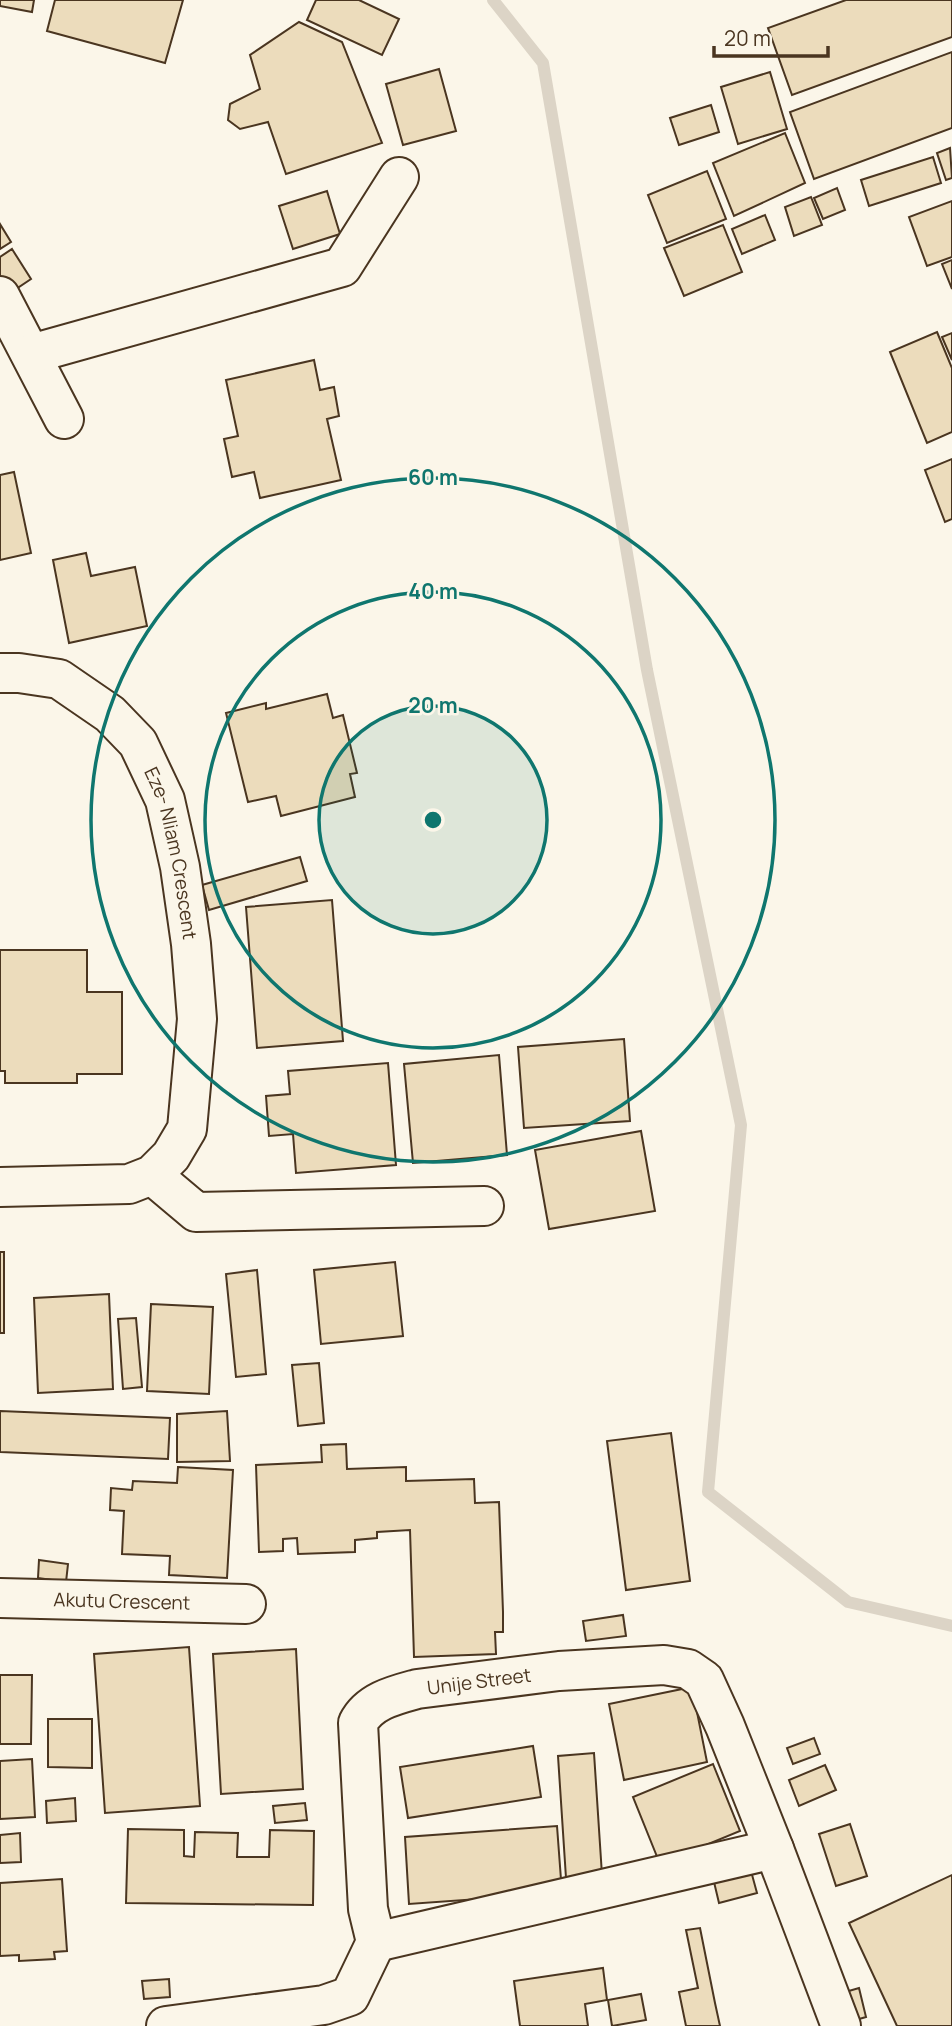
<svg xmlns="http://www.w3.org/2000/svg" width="952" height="2026" font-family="Manrope,sans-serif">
<rect width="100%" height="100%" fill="#fbf6e9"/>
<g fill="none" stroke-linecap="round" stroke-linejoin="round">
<path stroke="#dcd4c6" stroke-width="12" d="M493,0L543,63L647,670L741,1125L708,1492L848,1602L952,1626"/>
</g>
<g fill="#ecdcbc" stroke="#4a3520" stroke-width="2">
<path d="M0,0H34L32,12L0,6Z"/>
<path d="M55,0H183L165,63L47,31Z"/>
<path d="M316,0H359L399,19L382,55L307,20Z"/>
<path d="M846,0H952V37L792,95L768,28Z"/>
<path d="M299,22L342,42L382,143L286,174L268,122L240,129L228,120L230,104L260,89L250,55Z"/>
<path d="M952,52V128L814,179L790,112Z"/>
<path d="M439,69L456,131L403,145L386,84Z"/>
<path d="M770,72L787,129L738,144L721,87Z"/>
<path d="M711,105L719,132L679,145L670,118Z"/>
<path d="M785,133L805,183L734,216L713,163Z"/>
<path d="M950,148L952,178L946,180L937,153Z"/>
<path d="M933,157L941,183L869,206L861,180Z"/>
<path d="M707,171L726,219L667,243L648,195Z"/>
<path d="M837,188L845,210L823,219L814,198Z"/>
<path d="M327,191L340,234L293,249L279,206Z"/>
<path d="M811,197L822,225L794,236L785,207Z"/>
<path d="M952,201V257L927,266L909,217Z"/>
<path d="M765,215L775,240L742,254L732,229Z"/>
<path d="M0,224L11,242L0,249Z"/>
<path d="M723,225L742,272L684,296L664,248Z"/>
<path d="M12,249L31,279L10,293L0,278V257Z"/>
<path d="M952,260V289L942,264Z"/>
<path d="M937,332L952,368V432L927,443L890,352Z"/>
<path d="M952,333V360L942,337Z"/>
<path d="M314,360L320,390L334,387L339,416L327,419L341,480L260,498L254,472L232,477L224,439L238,436L226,380Z"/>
<path d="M952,459V519L945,522L925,470Z"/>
<path d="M14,472L31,553L0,560V475Z"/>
<path d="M86,553L91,576L135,567L147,626L69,643L53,560Z"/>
<path d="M327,694L333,718L343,715L357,773L350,774L355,797L281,816L276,796L248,802L226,713L266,703V709Z"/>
<path d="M300,857L307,881L209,910L202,885Z"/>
<path d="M332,900L343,1041L257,1048L246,907Z"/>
<path d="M0,950H87V992H122V1074H77V1083H5V1071H0Z"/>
<path d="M624,1039L630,1121L524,1128L518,1047Z"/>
<path d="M499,1055L507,1155L413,1163L404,1064Z"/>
<path d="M388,1063L396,1165L296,1173L293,1134L269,1136L266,1096L290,1094L288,1071Z"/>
<path d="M641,1131L655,1211L549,1229L535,1150Z"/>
<rect x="0" y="1252" width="4" height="81"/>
<path d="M395,1262L403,1336L321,1344L314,1270Z"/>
<path d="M257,1270L266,1374L236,1377L226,1274Z"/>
<path d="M109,1294L113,1389L38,1393L34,1298Z"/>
<path d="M151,1304L213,1307L209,1394L147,1391Z"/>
<path d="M136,1318L142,1387L123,1389L118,1319Z"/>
<path d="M319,1363L324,1423L298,1426L292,1365Z"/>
<path d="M0,1411L170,1418L168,1459L0,1452Z"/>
<path d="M227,1411L230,1461L177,1462V1414Z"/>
<path d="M671,1433L690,1581L626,1590L607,1441Z"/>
<path d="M346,1444L347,1469L406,1467V1481L474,1479L475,1503L499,1502L503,1612V1632H495L496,1654L414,1657L410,1530L377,1532V1538L355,1540V1552L298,1554L297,1538L283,1539V1551L259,1552L256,1465L322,1462L321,1445Z"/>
<path d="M178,1467L233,1470L227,1578L169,1575L170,1556L122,1554L124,1511L110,1510L111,1488L132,1490L133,1481L177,1483Z"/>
<path d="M39,1560L68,1564L66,1582L38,1578Z"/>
<path d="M623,1615L626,1636L586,1641L583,1621Z"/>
<path d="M189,1647L200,1806L105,1813L94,1654Z"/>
<path d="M296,1649L303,1789L221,1794L213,1654Z"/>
<path d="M0,1675H32L31,1744H0Z"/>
<path d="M692,1687L707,1762L624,1780L609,1704Z"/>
<path d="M48,1719H92V1768L48,1767Z"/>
<path d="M814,1738L820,1754L793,1764L787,1748Z"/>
<path d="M533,1746L541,1797L408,1818L400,1767Z"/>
<path d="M594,1753L602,1875L566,1878L558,1756Z"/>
<path d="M32,1759L35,1817L0,1819V1761Z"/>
<path d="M713,1764L740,1831L660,1864L633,1797Z"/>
<path d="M825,1765L836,1790L799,1806L789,1780Z"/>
<path d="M75,1798L76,1821L47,1823L46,1801Z"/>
<path d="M305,1803L307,1820L275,1823L273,1806Z"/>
<path d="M850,1824L867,1876L836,1886L819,1834Z"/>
<path d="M557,1826L562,1893L409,1904L405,1837Z"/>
<path d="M128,1829L184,1830V1856L194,1857L195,1832L238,1833L237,1857H269L270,1830L314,1831L313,1905L126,1903Z"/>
<path d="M20,1833L21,1862L0,1863V1835Z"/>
<path d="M751,1871L757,1893L719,1903L714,1882Z"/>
<path d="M952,1875V2026H897L849,1923Z"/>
<path d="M62,1879L67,1951L54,1952L55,1959L19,1961V1955L0,1956V1883Z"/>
<path d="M700,1928L715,2003L720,2026H686L679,1992L698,1988L686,1930Z"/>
<path d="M603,1968L607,2000L585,2004L588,2026H520L514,1981Z"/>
<path d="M169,1979L170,1997L144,1999L142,1981Z"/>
<path d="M859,1988L866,2017L842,2024L835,1995Z"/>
<path d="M641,1994L646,2020L612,2026L608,2000Z"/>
</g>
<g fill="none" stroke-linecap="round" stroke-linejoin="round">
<defs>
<g id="minor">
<path d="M0,296L64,419"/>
<path d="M31,354L342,267L399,177"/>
<path id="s1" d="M0,673H19L59,679L110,714L138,743L165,800L180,867L191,944L197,1019L187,1129L171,1156L152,1175L129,1184L0,1187"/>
<path d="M152,1175L196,1212L484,1206"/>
<path id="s2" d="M0,1598L246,1604"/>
<path d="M376,1942L774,1849"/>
<path id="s3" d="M166,2026L324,2005L350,1996L376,1942L368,1909L358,1723C369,1701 395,1695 417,1689L559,1671L664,1665L688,1669L704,1680L725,1726L774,1849L841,2026"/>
</g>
</defs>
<use href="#minor" stroke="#4a3520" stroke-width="42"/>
<use href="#minor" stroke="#fbf6e9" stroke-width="38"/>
</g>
<circle cx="433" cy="820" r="114" fill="#0f766e" fill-opacity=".12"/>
<g fill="none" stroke="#0f766e" stroke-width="3.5">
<circle cx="433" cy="820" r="114"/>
<circle cx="433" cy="820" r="228"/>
<circle cx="433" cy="820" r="342"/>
</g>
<g text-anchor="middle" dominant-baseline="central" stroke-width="5" stroke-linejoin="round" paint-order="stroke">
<g font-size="19" fill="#4a3520" stroke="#fbf6e9">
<text stroke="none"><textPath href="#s1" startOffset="278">Eze- Nliam Crescent</textPath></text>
<text stroke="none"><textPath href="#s2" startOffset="122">Akutu Crescent</textPath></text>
<text stroke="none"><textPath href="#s3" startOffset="600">Unije Street</textPath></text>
</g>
</g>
<circle cx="433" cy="820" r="10" fill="#0f766e" stroke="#fbf6e9" stroke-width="3.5"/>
<g font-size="21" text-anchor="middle" font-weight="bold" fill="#0f766e" stroke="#fbf6e9" stroke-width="5" stroke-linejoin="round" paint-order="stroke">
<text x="433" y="485">60 m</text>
<text x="433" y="599">40 m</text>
<text x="433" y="713">20 m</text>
</g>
<path d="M714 46v10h114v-10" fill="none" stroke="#4a3520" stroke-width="3.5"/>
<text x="724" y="46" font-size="21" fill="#4a3520" stroke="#fbf6e9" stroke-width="5" paint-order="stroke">20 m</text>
</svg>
